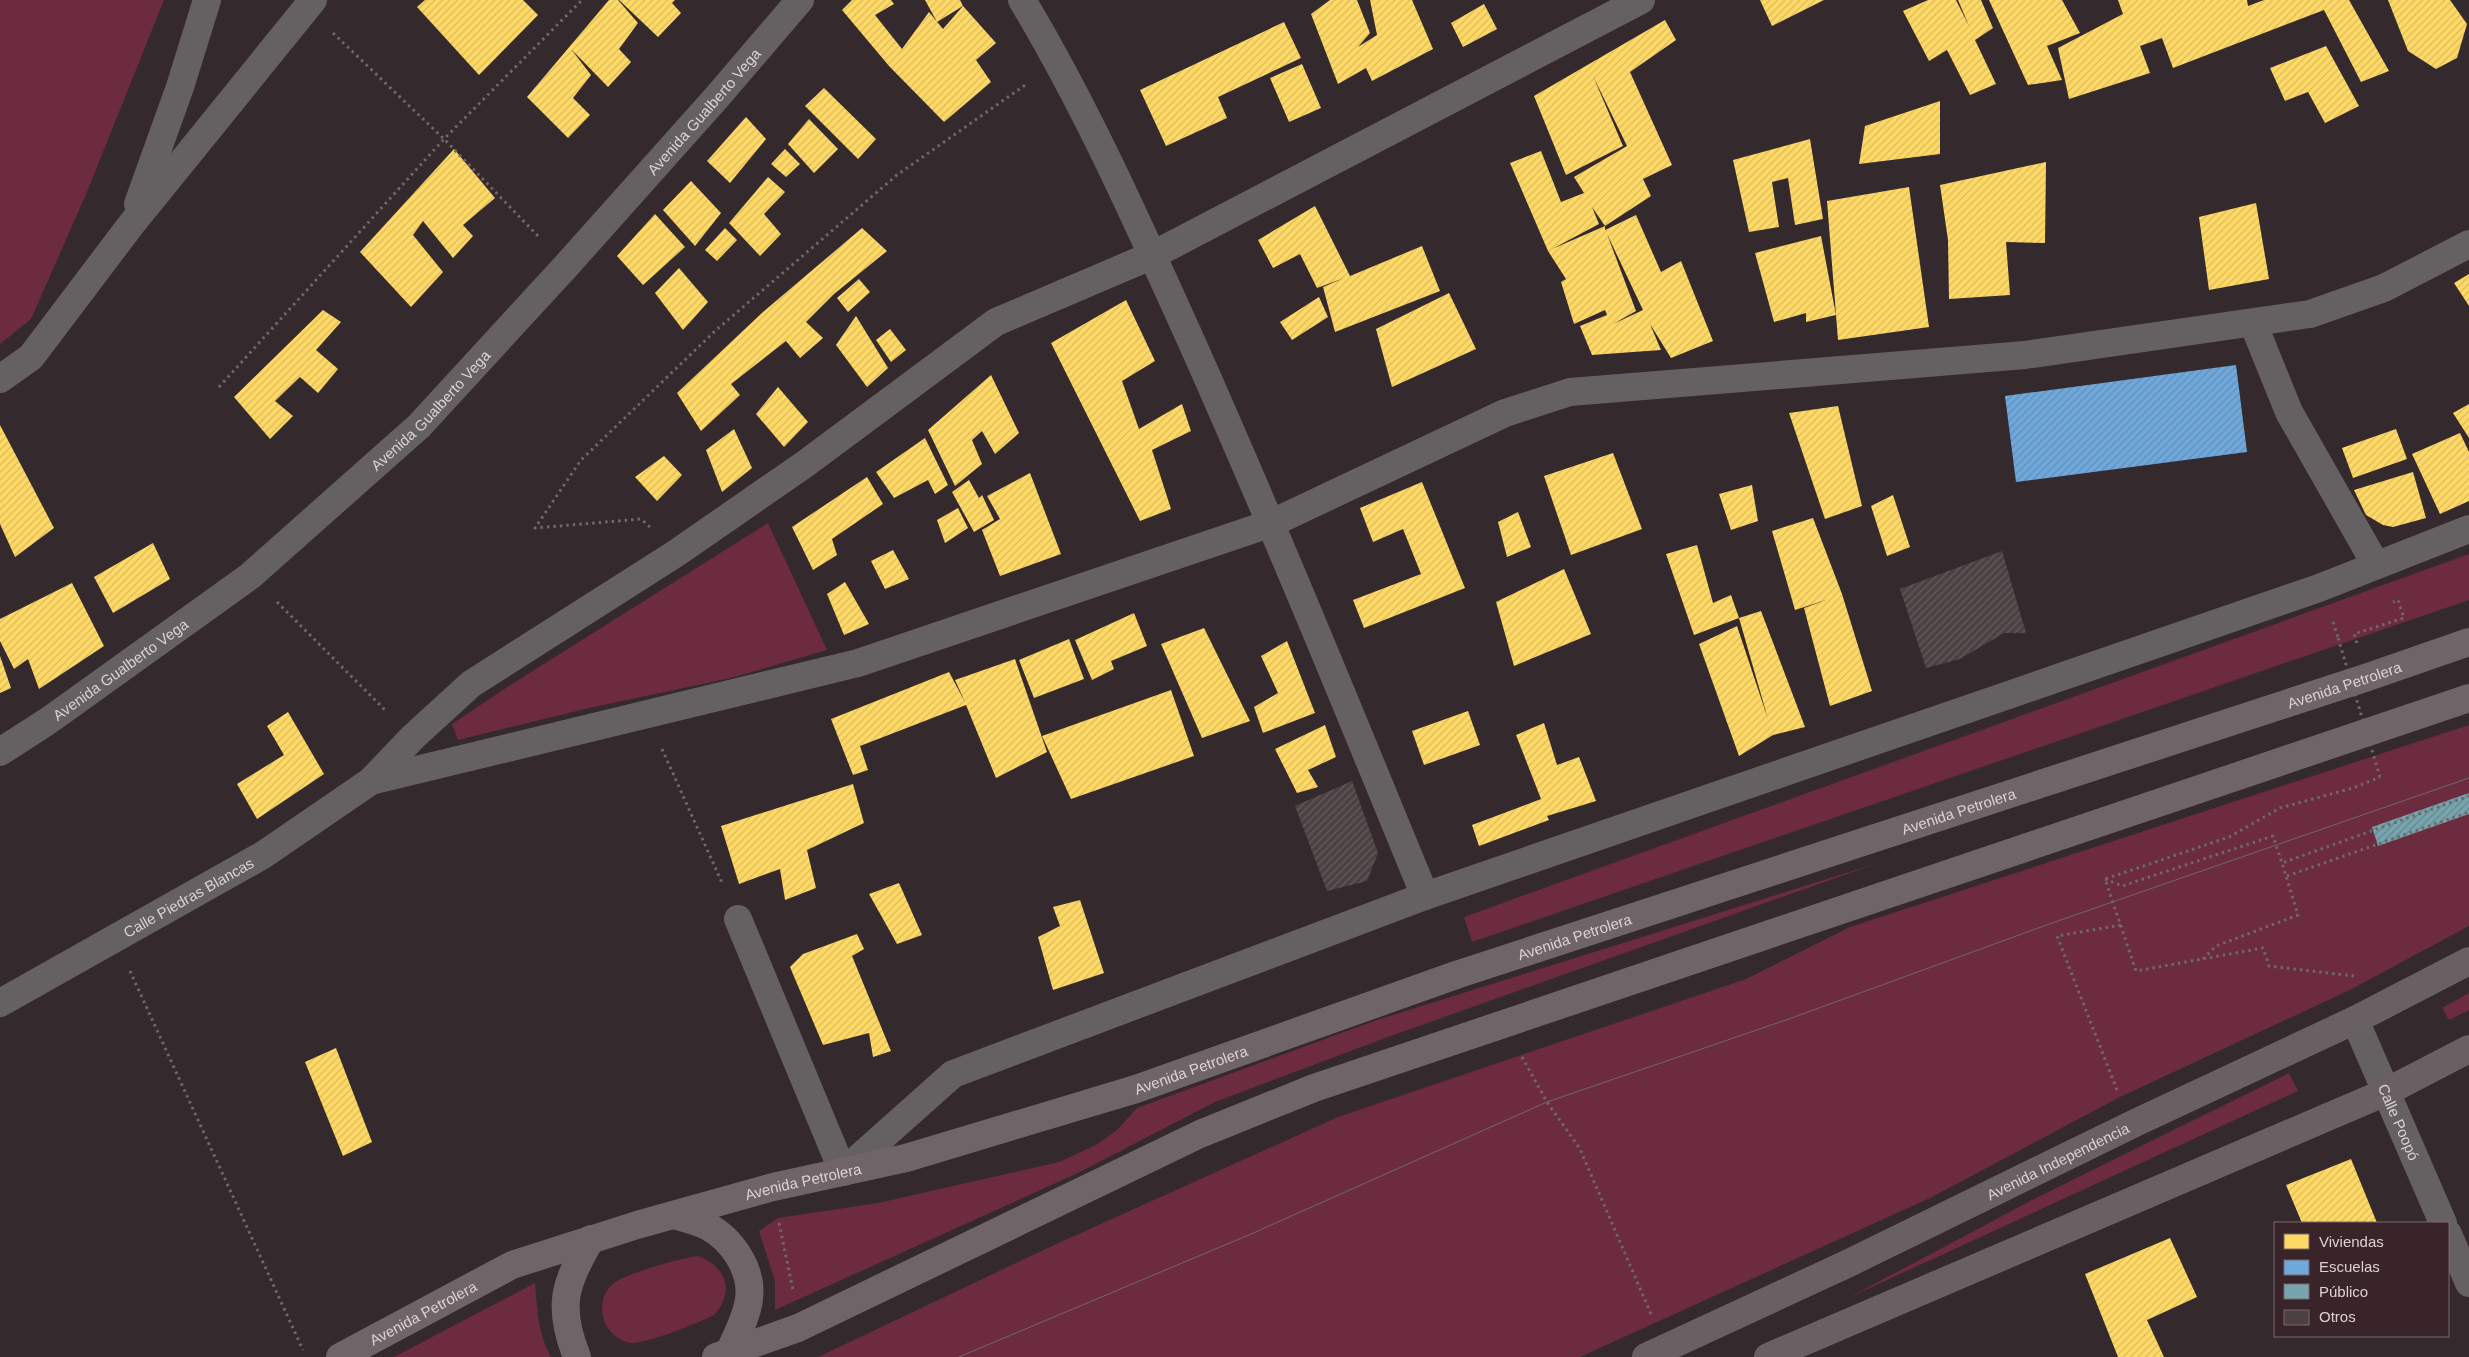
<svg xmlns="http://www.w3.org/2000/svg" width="2469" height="1357" font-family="Helvetica,sans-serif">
<defs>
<pattern id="homes-hatch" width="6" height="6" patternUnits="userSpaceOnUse" patternTransform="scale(1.25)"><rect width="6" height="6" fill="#ffd966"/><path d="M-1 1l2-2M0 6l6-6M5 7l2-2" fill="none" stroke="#d9ba5e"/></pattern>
<pattern id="schools-hatch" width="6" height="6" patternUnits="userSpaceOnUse" patternTransform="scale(1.25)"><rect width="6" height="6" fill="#6fa8dc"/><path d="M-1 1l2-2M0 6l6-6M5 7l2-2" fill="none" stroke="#648eb5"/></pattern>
<pattern id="public-hatch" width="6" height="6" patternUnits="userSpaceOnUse" patternTransform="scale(1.25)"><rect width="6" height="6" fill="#76a5af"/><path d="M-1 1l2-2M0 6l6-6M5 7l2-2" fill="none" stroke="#67868d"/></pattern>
<pattern id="building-hatch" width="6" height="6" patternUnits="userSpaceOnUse" patternTransform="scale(1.25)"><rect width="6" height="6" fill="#4b4143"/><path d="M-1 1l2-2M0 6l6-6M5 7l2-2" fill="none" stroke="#645b5d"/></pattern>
</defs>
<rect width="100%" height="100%" fill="#34292c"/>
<g fill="#6c2b3e">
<path d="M0,0H164L87,192L31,319L0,344Z"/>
<path d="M768,523L827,650L731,678L589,708L458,740L452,724L512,684Z"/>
<path d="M2469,554V600L1472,942L1464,917Z"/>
<path d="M2469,725V926L2350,990L2120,1097L1930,1198L1580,1357H818L1054,1245L1338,1117L1746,979L1850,927Z"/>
<path d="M1878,863L1388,1037L1215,1102L1078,1173L775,1310V1281L759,1231L778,1218L878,1203L1059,1162L1096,1145L1117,1130L1137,1108L1374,1021Z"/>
<path d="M2469,993V1010L2449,1020L2442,1008Z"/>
<path d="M2289,1073L2298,1091L1848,1298L2036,1198Z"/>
<path d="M698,1256C727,1267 735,1292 714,1315C698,1323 646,1344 630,1343C620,1341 610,1333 606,1325C599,1311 601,1293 614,1283C627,1273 681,1258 698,1256Z"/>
<path d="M535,1283C537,1309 538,1334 551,1357H394Z"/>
</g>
<g fill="url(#homes-hatch)" fill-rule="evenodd">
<path d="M425,0H523L538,15L479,75L417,7Z"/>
<path d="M609,0H618L638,23L619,49L631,62L608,87L571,49L591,75L573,98L590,115L568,138L527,97Z"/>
<path d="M619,0H675L672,3L681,13L658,37Z"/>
<path d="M852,0H891L894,4L875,15L902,49L929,12L943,29L963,6L996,43L976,60L991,82L944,122L889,66L842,10Z"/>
<path d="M925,0H960L963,6L937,22Z"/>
<path d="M1330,0H1357L1370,33L1358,47L1377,35L1370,0H1412L1433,49L1372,81L1366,68L1338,84L1311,14Z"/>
<path d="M1760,0H1824L1772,26Z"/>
<path d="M1928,0H1956L1969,26L1958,0H1981L1993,28L1975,40L1996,84L1970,95L1947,50L1929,61L1903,11Z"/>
<path d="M1989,0H2062L2080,33L2047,46L2062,80L2028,85Z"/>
<path d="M2118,0H2247L2248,6L2264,0H2349L2389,71L2361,82L2324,10L2173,68L2162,38L2140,46L2150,73L2069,99L2058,48L2123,14Z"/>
<path d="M2388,0H2450L2467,24L2457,58L2436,69L2408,51Z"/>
<path d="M1484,4L1497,29L1463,47L1451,23Z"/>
<path d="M1665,20L1676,40L1630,72L1672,165L1643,179L1651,196L1605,226L1592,207L1599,224L1552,249L1605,226V230L1636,215L1661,272L1681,261L1713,341L1671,358L1650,324L1661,350L1592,355L1580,326L1607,315L1605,310L1574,324L1561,282L1566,279L1548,251L1510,163L1541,151L1561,202L1584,193L1574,177L1627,146L1593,76L1623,146L1566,175L1534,96ZM1607,234L1643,310L1613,324L1636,311Z"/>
<path d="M1284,22L1301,58L1218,97L1227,118L1166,146L1140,90Z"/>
<path d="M2326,46L2359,106L2325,123L2308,92L2285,101L2270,68Z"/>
<path d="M1302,64L1321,108L1289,122L1270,78Z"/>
<path d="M824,88L876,139L858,159L805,106Z"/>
<path d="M1940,101V154L1859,164L1865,126Z"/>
<path d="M746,117L766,139L730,183L707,161Z"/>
<path d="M809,119L838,149L814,173L788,144Z"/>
<path d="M1810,139L1823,219L1795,225L1788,178L1772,182L1779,227L1749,232L1733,160Z"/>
<path d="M454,149L495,198L463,225L473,236L453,258L423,221L413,235L443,272L411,307L360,252Z"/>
<path d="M785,149L800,164L786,177L771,164Z"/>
<path d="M2046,162L2045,243L2006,242L2010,295L1949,299L1948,240L1940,185Z"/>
<path d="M768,177L785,192L764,214L781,234L760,256L729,223Z"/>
<path d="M691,181L721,213L695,246L663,210Z"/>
<path d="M1909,187L1929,327L1838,340L1827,201Z"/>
<path d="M2256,203L2269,279L2209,290L2199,217Z"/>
<path d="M1315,206L1350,276L1422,246L1440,291L1335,332L1323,287L1344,278L1317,288L1300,254L1273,268L1258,240Z"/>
<path d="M655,214L685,247L643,285L617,256Z"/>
<path d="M725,228L737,240L717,261L705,250Z"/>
<path d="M862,228L887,251L834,294L806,322L823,338L800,358L786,341L731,384L740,395L701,431L677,393L763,312Z"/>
<path d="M1821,236L1836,315L1806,322V313L1774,322L1755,253Z"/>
<path d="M679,268L708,302L683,330L655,293Z"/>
<path d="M2469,274V306L2454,283Z"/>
<path d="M859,279L870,292L848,312L837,298Z"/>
<path d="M1449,293L1476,349L1392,387L1376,329Z"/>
<path d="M1319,297L1328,317L1292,340L1280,322Z"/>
<path d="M1126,300L1155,361L1122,381L1139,429L1182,404L1191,431L1152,450L1171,509L1140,521L1051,343Z"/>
<path d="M323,310L341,322L316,350L338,369L318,393L300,377L275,401L293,416L270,439L234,397Z"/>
<path d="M856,316L888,368L867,387L836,345Z"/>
<path d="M890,329L906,350L891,362L876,340Z"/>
<path d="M991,375L1019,433L995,454L982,431L972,440L982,464L955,486L928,430Z"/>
<path d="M778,387L808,422L784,447L756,414Z"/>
<path d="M2469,404V438L2453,413Z"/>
<path d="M1838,406L1862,506L1825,519L1789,413Z"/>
<path d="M0,425L54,528L15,557L0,524Z"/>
<path d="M734,429L752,468L722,492L706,450Z"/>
<path d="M2396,429L2407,459L2353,478L2342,448Z"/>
<path d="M2460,433L2469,452V501L2440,514L2412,454Z"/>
<path d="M925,438L948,485L935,494L928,480L894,498L876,472Z"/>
<path d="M1613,453L1642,529L1571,555L1544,476Z"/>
<path d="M664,456L682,475L657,501L635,477Z"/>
<path d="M2413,472L2426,518L2393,527L2383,525L2366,515L2354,490Z"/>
<path d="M1030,473L1061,554L1000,576L982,530L1000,519L987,496Z"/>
<path d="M867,477L883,504L832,539L837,555L813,570L792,527Z"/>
<path d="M969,480L979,498L982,495L994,520L974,532L952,492Z"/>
<path d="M1422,482L1465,588L1364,628L1353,600L1421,574L1403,529L1373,542L1360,508Z"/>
<path d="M1752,485L1758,521L1731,530L1719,494Z"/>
<path d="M1893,495L1910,547L1887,556L1871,506Z"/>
<path d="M958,508L968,528L945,543L937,520Z"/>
<path d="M1518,512L1531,547L1507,557L1498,522Z"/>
<path d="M1813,518L1842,594L1872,691L1830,706L1804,608L1829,599L1795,610L1772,531Z"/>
<path d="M153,543L170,579L113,613L94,577Z"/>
<path d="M1697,545L1713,603L1731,595L1739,618L1694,635L1666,554Z"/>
<path d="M893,550L909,579L885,589L871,561Z"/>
<path d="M1564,569L1591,634L1514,666L1496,602Z"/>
<path d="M845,582L869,624L844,635L827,594Z"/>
<path d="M72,583L104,646L39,689L28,659L14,669L0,641V619Z"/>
<path d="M1761,611L1805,727L1773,735L1739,756L1699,644L1737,626L1768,719L1739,618Z"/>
<path d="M1134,613L1147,646L1111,661L1114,669L1092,680L1075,640Z"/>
<path d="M1204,628L1250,721L1202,738L1161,644Z"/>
<path d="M1069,639L1084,679L1034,698L1019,660Z"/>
<path d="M1287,641L1315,713L1263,733L1254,707L1278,693L1261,656Z"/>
<path d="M0,656L11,688L0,693Z"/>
<path d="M1015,659L1047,752L996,778L966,705L860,746L868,770L853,775L831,719L949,672L965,702L955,680Z"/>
<path d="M1171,690L1194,756L1071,799L1042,736Z"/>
<path d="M1468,711L1480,745L1424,765L1412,731Z"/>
<path d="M288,712L324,774L257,819L237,784L284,755L267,726Z"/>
<path d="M1544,723L1557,765L1579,757L1596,801L1547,816L1549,820L1479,846L1472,825L1541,799L1516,735Z"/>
<path d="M1325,725L1336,757L1308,770L1318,787L1297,793L1275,749Z"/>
<path d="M853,784L864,823L807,850L816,888L785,900L780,869L739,884L721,826Z"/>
<path d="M899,883L922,935L897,944L869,894Z"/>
<path d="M1080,900L1104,973L1053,990L1038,937L1060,926L1053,907Z"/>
<path d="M857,934L864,949L852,956L891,1051L873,1057L869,1033L823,1045L790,967L803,954Z"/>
<path d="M336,1048L372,1142L343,1156L305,1062Z"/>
<path d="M2351,1159L2377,1223H2302L2286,1185Z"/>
<path d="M2170,1238L2197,1297L2147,1320L2164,1357H2118L2085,1274Z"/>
</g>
<path fill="url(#schools-hatch)" d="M2236,365L2247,452L2016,482L2005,396Z"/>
<path fill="url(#public-hatch)" d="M2469,793V814L2378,846L2372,827Z"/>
<g fill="url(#building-hatch)">
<path d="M2002,551L2026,633H2004L1960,659L1926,668L1900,589Z"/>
<path d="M1352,781L1378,853L1367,881L1327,891L1295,806Z"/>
</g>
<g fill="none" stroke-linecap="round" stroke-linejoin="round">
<g stroke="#6d6869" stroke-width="3" stroke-dasharray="2.5 4" stroke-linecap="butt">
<path d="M333,33L444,139L540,238"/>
<path d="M219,387L444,139L582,0"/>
<path d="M650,527L641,519L535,528L581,460L715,331L897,175L1028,83"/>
<path d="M277,602L386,711"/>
<path d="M2333,622L2338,638"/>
<path d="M2357,643L2354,634L2404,618L2398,600L2393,602"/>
<path d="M662,749L723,885"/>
<path d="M2287,876L2469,812"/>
<path d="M2105,879L2122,886L2273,836L2282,863"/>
<path d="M2203,959L2216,946L2298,915L2282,863L2469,796"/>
<path d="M130,971L303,1350"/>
<path d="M2354,976L2269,966L2263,948L2136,971L2105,879L2229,837L2280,808L2353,788L2380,777"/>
<path d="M1522,1057L1547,1102L1580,1149L1651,1314"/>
<path d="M2117,1090L2057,936L2121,925"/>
<path d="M779,1223L793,1290"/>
</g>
<g stroke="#656061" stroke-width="28">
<path d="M1022,0C1088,110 1140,228 1193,345C1274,527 1349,711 1425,896"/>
<path d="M138,204L180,87L207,0"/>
<path d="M2253,323L2289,412L2376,565"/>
<path d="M0,379L31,357L130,226L313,0"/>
<path id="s1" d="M0,752L48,721L250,576L419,426L567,265L717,97L800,0"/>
<path d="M371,781L858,663L1272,523L1505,413L1570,392L2025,355L2310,314L2384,288L2469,244"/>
<path d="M738,919L843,1172L953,1074L1425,896L2319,588L2469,529"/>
<path id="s2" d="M0,1003L263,855L371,781L413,737L471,684L675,554L805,464L996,322L1153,255L1641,0"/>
<path id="s3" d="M2355,1020L2443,1223"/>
<path d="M2448,1234L2469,1283"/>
</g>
<g stroke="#686062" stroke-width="28">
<path id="s4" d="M1646,1357L1849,1263L2135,1123L2355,1020L2469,961"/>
<path d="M1768,1357L2386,1092L2469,1049"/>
</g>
<g stroke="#6f6568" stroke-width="28">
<path d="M674,1215C685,1218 697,1221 707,1226C732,1239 753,1270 749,1299C747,1317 736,1336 729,1353"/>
<path id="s5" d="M340,1357L512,1265L637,1225L773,1187L906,1158L1136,1089L1456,975L2368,677L2469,642"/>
<path d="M577,1357C557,1307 564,1284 591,1239"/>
<path d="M716,1357L798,1328L1200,1134L1314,1088L2469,698"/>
</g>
<path stroke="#6f6869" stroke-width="1" d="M959,1357L1251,1234L1547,1102L1786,1020L2052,923L2469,778"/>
<path stroke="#6d6869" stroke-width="3" stroke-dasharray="2.5 4" stroke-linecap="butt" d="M2338,638L2380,777"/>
</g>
<g text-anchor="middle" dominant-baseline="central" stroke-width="5" stroke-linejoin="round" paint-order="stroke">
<g font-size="15" fill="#dfd1d3" stroke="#392429">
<text stroke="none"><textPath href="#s1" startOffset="956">Avenida Gualberto Vega</textPath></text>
<text stroke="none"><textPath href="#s1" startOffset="551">Avenida Gualberto Vega</textPath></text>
<text stroke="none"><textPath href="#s1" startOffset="146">Avenida Gualberto Vega</textPath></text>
<text stroke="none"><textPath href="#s5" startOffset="2118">Avenida Petrolera</textPath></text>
<text stroke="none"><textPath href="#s5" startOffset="1712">Avenida Petrolera</textPath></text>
<text stroke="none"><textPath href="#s2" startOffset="216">Calle Piedras Blancas</textPath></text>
<text stroke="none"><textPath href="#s5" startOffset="1308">Avenida Petrolera</textPath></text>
<text stroke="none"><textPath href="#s5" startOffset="902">Avenida Petrolera</textPath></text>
<text stroke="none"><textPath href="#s3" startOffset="111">Calle Poopó</textPath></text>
<text stroke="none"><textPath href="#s4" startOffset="456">Avenida Independencia</textPath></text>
<text stroke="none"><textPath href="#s5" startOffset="498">Avenida Petrolera</textPath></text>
<text stroke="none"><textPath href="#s5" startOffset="94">Avenida Petrolera</textPath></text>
</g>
</g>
<rect x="2274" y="1222" width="175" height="115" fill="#392429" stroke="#7b696d"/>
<rect x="2284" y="1234" width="25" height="15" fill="#ffd966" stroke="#7b696d"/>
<text x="2319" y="1247" font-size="15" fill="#dfd1d3">Viviendas</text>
<rect x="2284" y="1260" width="25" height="15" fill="#6fa8dc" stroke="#7b696d"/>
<text x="2319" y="1272" font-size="15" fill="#dfd1d3">Escuelas</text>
<rect x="2284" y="1284" width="25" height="15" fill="#76a5af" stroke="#7b696d"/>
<text x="2319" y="1297" font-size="15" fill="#dfd1d3">Público</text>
<rect x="2284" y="1310" width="25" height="15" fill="#4b4143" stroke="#7b696d"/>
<text x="2319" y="1322" font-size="15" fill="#dfd1d3">Otros</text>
</svg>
